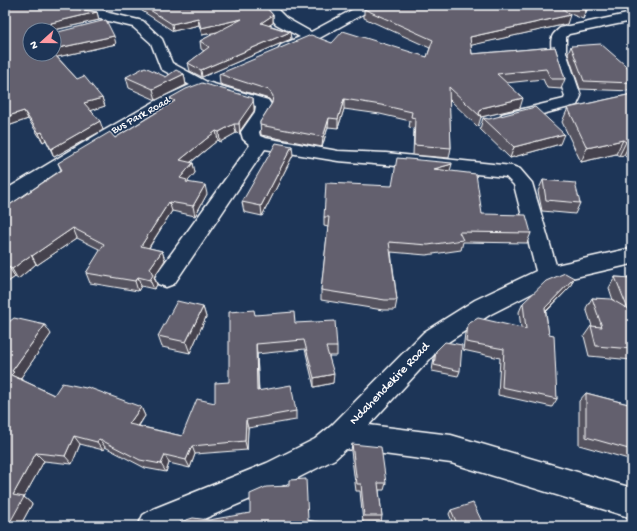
<svg xmlns="http://www.w3.org/2000/svg" width="637" height="531" font-family="'Gochi Hand',sans-serif">
<rect width="100%" height="100%" fill="#1d3557"/>
<filter id="ink" filterUnits="userSpaceOnUse"><feTurbulence type="fractalNoise" baseFrequency=".025" numOctaves="2"/><feDisplacementMap in="SourceGraphic" scale="8" xChannelSelector="R" yChannelSelector="G"/><feConvolveMatrix kernelMatrix="1 2 1 2 8 2 1 2 1" color-interpolation-filters="sRGB"/></filter>
<g filter="url(#ink)">
<g fill="none" stroke-linecap="round" stroke-linejoin="round">
<defs>
<g id="street">
<path d="M83,5H96L103,10L109,13L143,21L162,39L172,63L207,82L268,100L272,106L271,112L259,132L260,136L265,138L338,151L386,153L512,166L520,169L532,183L556,265L632,248V264L554,282L491,314L442,346L369,425L451,435L632,488V518L451,463L346,449L335,459L286,484L187,526H138L143,515L153,509L267,463L315,439L331,426L424,332L475,300L536,271L514,185L506,177L386,165L338,161L265,149L174,284L166,287L158,284L155,278L158,272L250,145L243,139L241,132L255,112L256,106L203,90C136,123 74,163 12,204L5,205V190L98,134L161,98L190,85L161,69L151,43L133,27L100,19L93,16Z"/>
<path d="M260,5H273L286,18L311,32L361,5H376L374,8L316,40L286,52L281,51L279,48L281,45L300,37L276,24Z"/>
<path d="M632,13V21L569,34L566,37V52L581,96L577,105L508,123L502,122L500,118L502,114L564,99L565,96C561,83 546,46 553,35C555,32 558,30 560,28Z"/>
</g>
</defs>
<use href="#street" stroke="#fff" stroke-width="3"/>
<use href="#street" fill="#1d3557" fill-rule="evenodd"/>
</g>
<g fill="#55535f" stroke="#fff">
<path d="M5,5L60,6L72,8L71,5H83L84,8H72L97,12L99,20L54,30H30L116,44L57,57L77,79L102,98L105,106L91,110L103,130L54,157L46,140L43,142L28,119L5,127Z"/>
<path d="M98,5H129L125,6L102,7Z"/>
<path d="M133,5H264L273,15V23L269,25L290,32L291,39L202,77L190,71L188,63L204,51L201,49L200,41L218,32L202,35L199,25L173,31Z"/>
<path d="M370,5H589L583,19L568,13L567,24L471,45L472,54L555,47L565,79L561,89L547,88L543,79L506,83L520,108L481,117L478,127L449,99L451,148L449,158L413,155L414,128L409,127L410,121L380,114L344,109L338,128L328,127L322,147L261,135L260,122L272,103L269,99L220,84L219,74L332,43L427,57L430,48L364,18V9Z"/>
<path d="M571,46L632,71V91L580,89L568,54Z"/>
<path d="M184,74L186,85L156,100L129,88L126,77H166Z"/>
<path d="M632,94V163L624,155L619,156L616,154L581,162L562,122L568,108Z"/>
<path d="M170,98L254,107V111L240,131V134L236,133L220,142L218,140L190,163H193L195,173L188,181V182L207,194L195,216L172,211L149,248L162,251L165,260L154,277L157,285L154,289L141,286L138,291L90,283L86,273L101,250L77,238L37,265L36,264L18,279L15,277L5,284V208L61,170L58,163L115,138L171,103Z"/>
<path d="M483,118L560,144L510,158L480,129Z"/>
<path d="M293,155L262,216L244,212L242,202Z"/>
<path d="M450,171L482,214L531,233L527,243L463,242L461,250L426,255L391,252L397,300L395,310H383L321,300V290L328,227L324,226V217L392,186Z"/>
<path d="M543,180L580,203L575,214L542,211L538,191Z"/>
<path d="M615,277L632,278V360L589,356L584,336L591,326H592L586,308L592,298L613,300L609,288Z"/>
<path d="M574,278L570,287L546,312L557,399L552,407L498,395L500,358L463,350L465,333L468,324L521,328L519,312L523,303Z"/>
<path d="M203,307L206,317L190,353L162,347L158,336Z"/>
<path d="M255,315L295,323L337,347V356H329L333,383L314,387L305,349L257,354L259,391L296,411V420L248,428L247,450L195,454L190,468L169,463L166,472L145,468L105,447L103,450L80,444L72,464L44,461L24,497L32,504L20,526L5,325L51,334L20,379L54,395L141,407L145,416L139,426L182,436L215,403L229,382Z"/>
<path d="M436,351L460,371L458,376L432,371L434,357Z"/>
<path d="M586,393L632,405V460L579,445V401Z"/>
<path d="M352,444L386,483L384,490H379L382,516L381,522L363,523L360,491H356L351,451Z"/>
<path d="M451,510L484,526H454L449,514Z"/>
</g>
<g fill="#45434d" stroke="#fff">
<path d="M588,5L587,10L583,19L586,10Z"/>
<path d="M97,12L99,20L54,30H50L51,23Z"/>
<path d="M273,15V23L261,30V23Z"/>
<path d="M570,15L567,24L468,46L470,37Z"/>
<path d="M198,18L199,25L173,31L172,24Z"/>
<path d="M242,19V27L202,35L201,28Z"/>
<path d="M290,32L291,39L202,77L201,70Z"/>
<path d="M114,36L116,44L53,58L51,54H54V49Z"/>
<path d="M184,74L186,85L156,100L153,89Z"/>
<path d="M102,98L105,106L87,112L84,103Z"/>
<path d="M253,98L254,107V111L240,131V134L239,122Z"/>
<path d="M523,98L520,108L481,117L479,113L482,108Z"/>
<path d="M344,99V109L338,128V119Z"/>
<path d="M24,111L28,119L5,127V117Z"/>
<path d="M329,118L328,127L322,147L323,137Z"/>
<path d="M100,121L103,130L54,157L51,149Z"/>
<path d="M234,124L236,133L220,142L219,132Z"/>
<path d="M216,131L218,140L182,169L180,160Z"/>
<path d="M42,132L46,140L43,142L39,133Z"/>
<path d="M564,134L560,144L510,158L514,147Z"/>
<path d="M623,140L616,154L581,162L587,148Z"/>
<path d="M631,141L624,155L619,156L626,142Z"/>
<path d="M292,146L293,155L262,216L261,206Z"/>
<path d="M193,163L195,173L188,181L189,189L180,178Z"/>
<path d="M452,164L449,174L434,169Z"/>
<path d="M205,185L207,194L195,216L193,206Z"/>
<path d="M169,202L172,211L144,255L141,246Z"/>
<path d="M73,228L77,238L37,265L32,256Z"/>
<path d="M162,251L165,260L154,277L157,285L154,289L150,280V268Z"/>
<path d="M31,255L36,264L18,279L12,269Z"/>
<path d="M9,267L15,277L5,284V270Z"/>
<path d="M138,277L141,286L138,291L135,281Z"/>
<path d="M574,278L570,287L540,317L545,308Z"/>
<path d="M203,307L206,317L190,353L186,342Z"/>
<path d="M45,325L51,334L20,379L11,375L12,371Z"/>
<path d="M256,344L257,354L259,400L257,391Z"/>
<path d="M334,374L333,383L314,387V378Z"/>
<path d="M141,407L145,416L134,432L129,424Z"/>
<path d="M246,420L248,428L247,450L245,441Z"/>
<path d="M74,436L80,444L72,464L65,456Z"/>
<path d="M99,439L105,447L103,450L97,442Z"/>
<path d="M192,446L195,454L190,468L186,460Z"/>
<path d="M36,453L44,461L24,497L32,504L20,526H8L13,495Z"/>
<path d="M165,455L169,463L166,472L161,464Z"/>
</g>
<g fill="#63606e" stroke="#fff">
<path d="M5,5H60V6L97,12L51,23L50,30H30V54H54L77,79L84,76L102,98L84,103L100,121L51,149L42,132L39,133L24,111L5,117Z"/>
<path d="M142,5H264L273,15L261,23L290,32L201,70L188,63L209,47L200,41L242,19L201,28L198,18L172,24Z"/>
<path d="M370,5H559L570,15L470,37L472,54L555,47L565,79H551L546,69L497,74L523,98L482,108L479,113L481,117L449,87L451,148L414,145L415,118L411,117L412,112L381,105L344,99L338,119L329,118L323,137L260,125V122L272,103L273,96L269,90L219,74L311,35L332,43L343,31L427,57L433,40L364,9Z"/>
<path d="M572,5H588L586,10Z"/>
<path d="M106,20L114,36L54,49V33Z"/>
<path d="M601,44L632,71V83L584,81L571,46Z"/>
<path d="M145,67L166,77L176,70L184,74L153,89L126,77Z"/>
<path d="M202,83L253,98V102L239,122V124H234L219,132L216,131L180,160L193,163L180,178L187,180L186,182L205,185L193,206L169,202L141,246L162,251L150,268L153,275L150,280L138,277L135,281L86,273L104,244L73,228L32,256L31,255L12,269L9,267L5,270V208L62,170L58,163L110,132L115,138L175,101L170,98L186,89Z"/>
<path d="M632,94V142L631,141L626,142L623,140L587,148L568,108Z"/>
<path d="M535,107L564,134L514,147L483,118L489,119Z"/>
<path d="M276,143L292,146L261,206L242,202Z"/>
<path d="M397,158L452,163V164L434,169L476,174L482,214L526,215L531,233L459,232L463,240L428,245L389,242L397,300H385L321,290L329,217H324L326,183L392,186Z"/>
<path d="M543,180L575,183L580,203L546,200Z"/>
<path d="M565,273L574,278L545,308L549,334L554,335L557,399L502,387L504,349L466,342L468,324L478,318L526,329L523,303L546,281Z"/>
<path d="M615,277L632,278V349L596,346L591,326L602,327L592,298L611,299L628,309Z"/>
<path d="M177,301L203,307L186,342L158,336Z"/>
<path d="M254,310L255,315L294,312L295,323L335,321L337,347H326L334,374L314,378L304,340L256,344L257,391L291,385L296,411L246,420L245,441L192,446L186,460L165,455L161,464L140,460L99,439L97,442L74,436L65,456L36,453L13,495L24,497L8,526H5V325L14,318L45,325L12,371L14,372L11,375L54,395L62,383L86,388L87,387L141,407L129,424L182,436L197,399L215,403V383L229,382V312Z"/>
<path d="M445,342L462,345L460,371L434,365L436,351Z"/>
<path d="M586,393L632,405V450L586,437Z"/>
<path d="M352,444L381,447L386,483H378L382,516H364L361,484H357Z"/>
<path d="M306,479L308,520L335,526H179L180,522L193,518L209,520L250,513V494L266,487L289,486V480Z"/>
<path d="M473,503L484,526H458L451,510Z"/>
</g>
</g>
<g text-anchor="middle" dominant-baseline="central" stroke-width="3" stroke-linejoin="round" paint-order="stroke">
<g font-size="11" fill="#fff" stroke="#1d3557">
<text transform="translate(141 116) rotate(-29)">Bus Park Road</text>
</g>
<g font-size="13" fill="#fff" stroke="#1d3557">
<text transform="translate(390 384) rotate(-46)">Ndahendekire Road</text>
</g>
</g>
<rect width="637" height="531" fill="none" stroke="#1d3557" stroke-width="20"/>
<rect x="10" y="10" width="617" height="511" fill="none" stroke="#fff" stroke-width="1.5" filter="url(#ink)"/>
<g transform="translate(42 42) rotate(249)"><circle r="19" fill="#1d3557" stroke="#77869a"/>
<path d="M0-3L7 15L0 10L-7 15Z" fill="#ff9aa2"/>
<text y="-6" font-size="11" font-weight="bold" text-anchor="middle" fill="#ffffff">N</text>
</g>
</svg>
